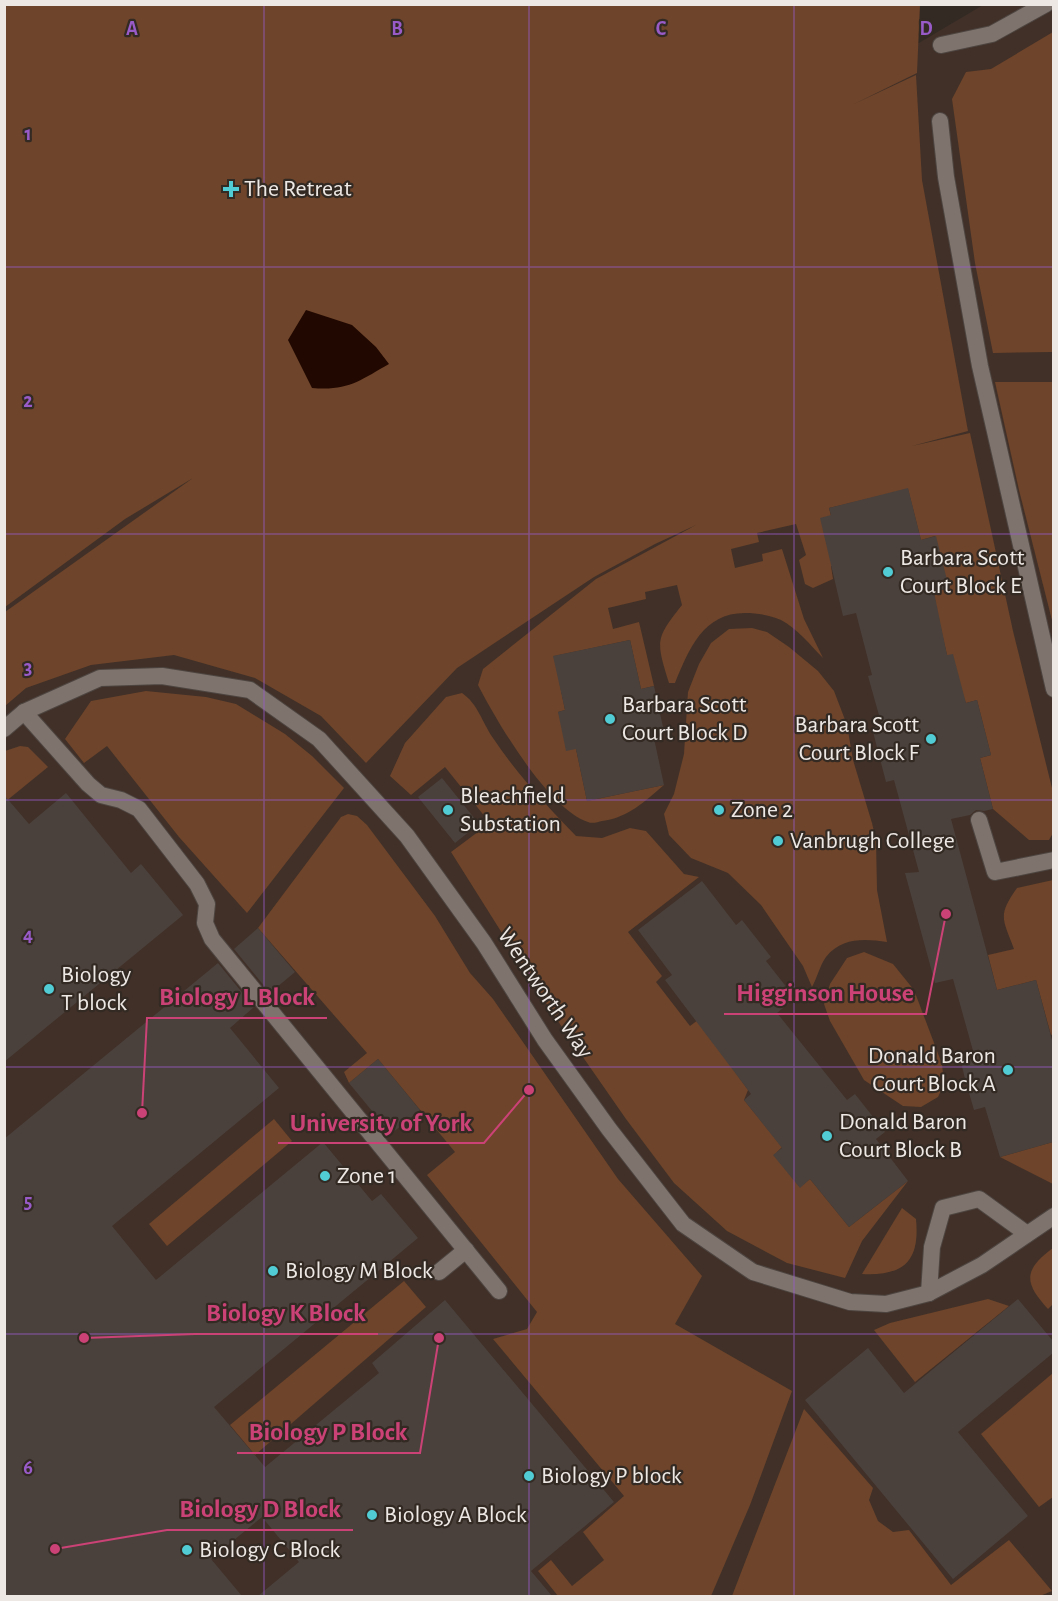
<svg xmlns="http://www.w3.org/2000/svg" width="1058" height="1601" font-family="'Alegreya Sans',sans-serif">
<rect width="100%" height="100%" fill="#332a24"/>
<path fill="#403028" d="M983,5H1053V1596H5V584Z"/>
<g fill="#6e442a">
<path d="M4,5H920L917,73L854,104L916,75L922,180L968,431L912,446L970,433L1013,631L1053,792V833L1049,840H1029L993,809L980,758L991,755L977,700L966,703L947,655L933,593L948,588L935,536L921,540L908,489L829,508L843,563L831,566L833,579L813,588L805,584L799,560L806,555L796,524L757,533L759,542L731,549L735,568L763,561L762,554L782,549L804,619L823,658C811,646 797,628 781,620C770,615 757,613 745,613C703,613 689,649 675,683H669C656,641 655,639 682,605L677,585L645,592L646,599L608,608L613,629L639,622L654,686L641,689L630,640L554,656L565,710L558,712L576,749L587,801L664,785C645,801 628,818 602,821C598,822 592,824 588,822C548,809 497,722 478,685L483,669L596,579L696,525L655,544L594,577L457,668L366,763L321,716L255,678L174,655L91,665L26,688L5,706V612L193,478L125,519L5,607Z"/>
<path d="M1053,32V352L993,353L975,263L952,99L966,72L991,69Z"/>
<path d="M995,382H1053V624L1019,490Z"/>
<path d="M752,628L767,632L789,647L818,671L834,691L847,725L853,760L872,823L876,840L877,890L887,942C865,939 842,937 826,957C820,965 817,978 812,987L803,966L761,905L728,873L691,858L669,835L664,814L674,794L684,754L688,692L699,664L711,643L729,629Z"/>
<path d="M146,691L206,697L236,704L285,734L312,756L344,788L247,913L179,837L107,746L84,763L65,739L91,701Z"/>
<path d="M462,693C478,704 482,722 493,738C517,774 546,805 576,836L602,838L630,828L646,831L684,874L699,877L628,932L662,976L656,982L690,1026L698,1020L748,1090L744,1100L782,1147L774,1155L800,1187L810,1179L849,1227L908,1181L862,1241L845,1278L787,1263L727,1231L674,1183L626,1119L553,1014L451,852L490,823L445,767L411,795L390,776L405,743L446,697Z"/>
<path d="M20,746L28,747L48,767L5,802V751Z"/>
<path d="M348,814L357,816L367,825L435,916L470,973L493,999L618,1179L702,1276L675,1324L792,1391L750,1505L711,1596H558L538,1571L551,1560L572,1586L604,1560L583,1532L624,1496L493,1339L527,1329L537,1312L427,1175L455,1152L378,1059L349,1083L344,1072L367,1053L258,928L341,817Z"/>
<path d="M1053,880V1034L1051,1035L1036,980L997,990L988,955L1014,949C1003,919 997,916 1017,888Z"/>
<path d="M864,952L893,964L914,990L942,1064L944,1084L938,1097L921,1107L903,1106L864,1080L830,1021L824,1004L830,984L847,958Z"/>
<path d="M274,1119L292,1141L167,1246L149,1224Z"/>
<path d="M1053,1142V1184L1000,1157Z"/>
<path d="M902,1208L916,1219C920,1261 904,1276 862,1274Z"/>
<path d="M1053,1248V1304L1048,1309C1024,1283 1023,1270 1053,1248Z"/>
<path d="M404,1281L426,1307L255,1455L230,1425Z"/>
<path d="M988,1299L1009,1306L915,1382L874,1330L890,1323Z"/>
<path d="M1053,1373V1497L1039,1507L981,1434Z"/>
<path d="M804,1409L873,1488L869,1500L878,1521L893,1532L909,1530L951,1585L1009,1540L1052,1591L1040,1596H732Z"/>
</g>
<path fill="#210800" d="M306,310L352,325L376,347L389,364C359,381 348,391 312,388L288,340Z"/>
<g fill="#4b413c">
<path d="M908,488L921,540L936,536L949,588L934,592L947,655L953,654L966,703L977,700L991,755L980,758L993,809L984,811L976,810L970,815L951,819L997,990L1036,980L1053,1044V1142L1000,1157L985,1107L974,1110L965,1079L961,1062L975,1058L953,979L935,983L905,873L919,872L894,780L886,782L872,728L882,726L868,676L872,675L856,613L843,616L820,518L831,515L829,508Z"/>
<path d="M630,640L641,689L654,686L663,727L652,729L664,785L587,801L576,749L566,751L558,712L565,710L553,656Z"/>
<path d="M442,778L479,824L455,843L418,797Z"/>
<path d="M66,793L131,873L141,864L183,915L4,1062V795L29,824Z"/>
<path d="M702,881L736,925L742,920L771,957L766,961L795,998L777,1013L847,1100L855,1094L885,1132L876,1139L908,1181L849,1227L810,1179L800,1188L773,1155L782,1148L744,1100L751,1094L665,980L672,975L638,930Z"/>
<path d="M258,928L295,972L270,993L234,949Z"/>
<path d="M218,963L254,1007L230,1028L279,1088L112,1226L156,1280L323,1142L372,1201L381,1194L418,1238L214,1407L265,1467L379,1373L372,1363L445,1300L614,1502L531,1571L552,1596H258L299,1562L262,1517L211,1559L242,1596H4V1139Z"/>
<path d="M378,1059L420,1110L391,1134L349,1083Z"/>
<path d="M1018,1299L1053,1341V1353L958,1432L1028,1516L953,1579L805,1400L868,1348L904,1393Z"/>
</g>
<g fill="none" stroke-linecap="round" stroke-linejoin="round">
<defs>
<g id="service">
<path d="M941,45L992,34L1046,4"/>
<path d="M940,121L946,177L980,366L1054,689"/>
<path d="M24,712L88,784L101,795L121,800L139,809L197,884L207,904L205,923L212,939L499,1291"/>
<path d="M979,820L995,872L1054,860"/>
<path d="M439,1272L466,1250"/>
<path d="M929,1293L932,1247L943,1208L979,1199L1027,1234"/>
</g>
<path id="minor" d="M4,729L24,712L100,678L162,676L250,690L319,739L407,836L484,943L545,1040L609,1129L683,1224L753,1272L850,1302L886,1304L929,1293L982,1265L1054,1216"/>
</defs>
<use href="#service" stroke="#4e4541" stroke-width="18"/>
<use href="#minor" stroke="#4e4541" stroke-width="18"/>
<use href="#service" stroke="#7f746d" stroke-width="16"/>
<use href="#minor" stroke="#7f746d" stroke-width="16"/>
</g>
<path fill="none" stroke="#985bc8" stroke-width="1.5" stroke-opacity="0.55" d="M264,4V1596M529,4V1596M794,4V1596M4,267H1054M4,534H1054M4,800H1054M4,1067H1054M4,1334H1054"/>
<g fill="#51ccd5" stroke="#332a24" stroke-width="2">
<path d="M228 180h6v6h6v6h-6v6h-6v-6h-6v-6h6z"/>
<circle cx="888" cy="572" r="6"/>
<circle cx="610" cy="719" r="6"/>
<circle cx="931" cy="739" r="6"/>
<circle cx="448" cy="810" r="6"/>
<circle cx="719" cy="810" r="6"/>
<circle cx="778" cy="841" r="6"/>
<circle cx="49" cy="989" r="6"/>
<circle cx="1008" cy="1070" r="6"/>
<circle cx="827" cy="1136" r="6"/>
<circle cx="325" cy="1176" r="6"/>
<circle cx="273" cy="1271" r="6"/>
<circle cx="529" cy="1476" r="6"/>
<circle cx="372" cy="1515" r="6"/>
<circle cx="187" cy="1550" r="6"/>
</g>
<g text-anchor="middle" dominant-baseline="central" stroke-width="4.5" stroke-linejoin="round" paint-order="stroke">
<g font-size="24" fill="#eee8e4" stroke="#332a24" text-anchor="start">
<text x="244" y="189">The Retreat</text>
<text x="900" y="558">Barbara Scott<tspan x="900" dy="28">Court Block E</tspan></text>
<text x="622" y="705">Barbara Scott<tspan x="622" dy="28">Court Block D</tspan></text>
<text x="919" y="725" text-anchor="end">Barbara Scott<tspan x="919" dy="28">Court Block F</tspan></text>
<text x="460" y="796">Bleachfield<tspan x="460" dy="28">Substation</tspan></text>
<text x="731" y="810">Zone 2</text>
<text x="790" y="841">Vanbrugh College</text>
<text x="61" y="975">Biology<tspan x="61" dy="28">T block</tspan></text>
<text x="996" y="1056" text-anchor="end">Donald Baron<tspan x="996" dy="28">Court Block A</tspan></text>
<text x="839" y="1122">Donald Baron<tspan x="839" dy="28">Court Block B</tspan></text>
<text x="337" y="1176">Zone 1</text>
<text x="285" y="1271">Biology M Block</text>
<text x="541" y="1476">Biology P block</text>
<text x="384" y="1515">Biology A Block</text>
<text x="199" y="1550">Biology C Block</text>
</g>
<g font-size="24" fill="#eee8e4" stroke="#332a24">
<text transform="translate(545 993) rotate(56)">Wentworth Way</text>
</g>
</g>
<g font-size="20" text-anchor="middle" font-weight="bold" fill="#985bc8" stroke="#332a24" stroke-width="4.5" stroke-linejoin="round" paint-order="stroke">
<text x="132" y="35">A</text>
<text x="397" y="35">B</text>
<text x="661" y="35">C</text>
<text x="926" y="35">D</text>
<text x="28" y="140">1</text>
<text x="28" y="407">2</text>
<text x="28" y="674">3</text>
<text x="28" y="941">4</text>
<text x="28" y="1208">5</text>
<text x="28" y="1474">6</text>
</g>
<path fill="none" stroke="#cb4276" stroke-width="2" d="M946 914L926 1014H724M142 1113L147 1018H327M529 1090L484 1143H278M84 1338L195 1334H378M439 1338L420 1453H237M55 1549L167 1530H353"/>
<g fill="#cb4276" stroke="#332a24" stroke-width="2">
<circle cx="946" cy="914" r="6"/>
<circle cx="142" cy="1113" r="6"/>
<circle cx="529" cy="1090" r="6"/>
<circle cx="84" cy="1338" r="6"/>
<circle cx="439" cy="1338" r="6"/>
<circle cx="55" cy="1549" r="6"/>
</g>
<g font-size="26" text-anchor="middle" font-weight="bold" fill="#cb4276" stroke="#332a24" stroke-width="4.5" stroke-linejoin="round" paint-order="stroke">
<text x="825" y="1001">Higginson House</text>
<text x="237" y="1005">Biology L Block</text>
<text x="381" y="1131">University of York</text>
<text x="286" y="1321">Biology K Block</text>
<text x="328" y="1440">Biology P Block</text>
<text x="260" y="1517">Biology D Block</text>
</g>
<rect width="1058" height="1601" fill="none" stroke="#eee8e4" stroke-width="12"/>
</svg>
